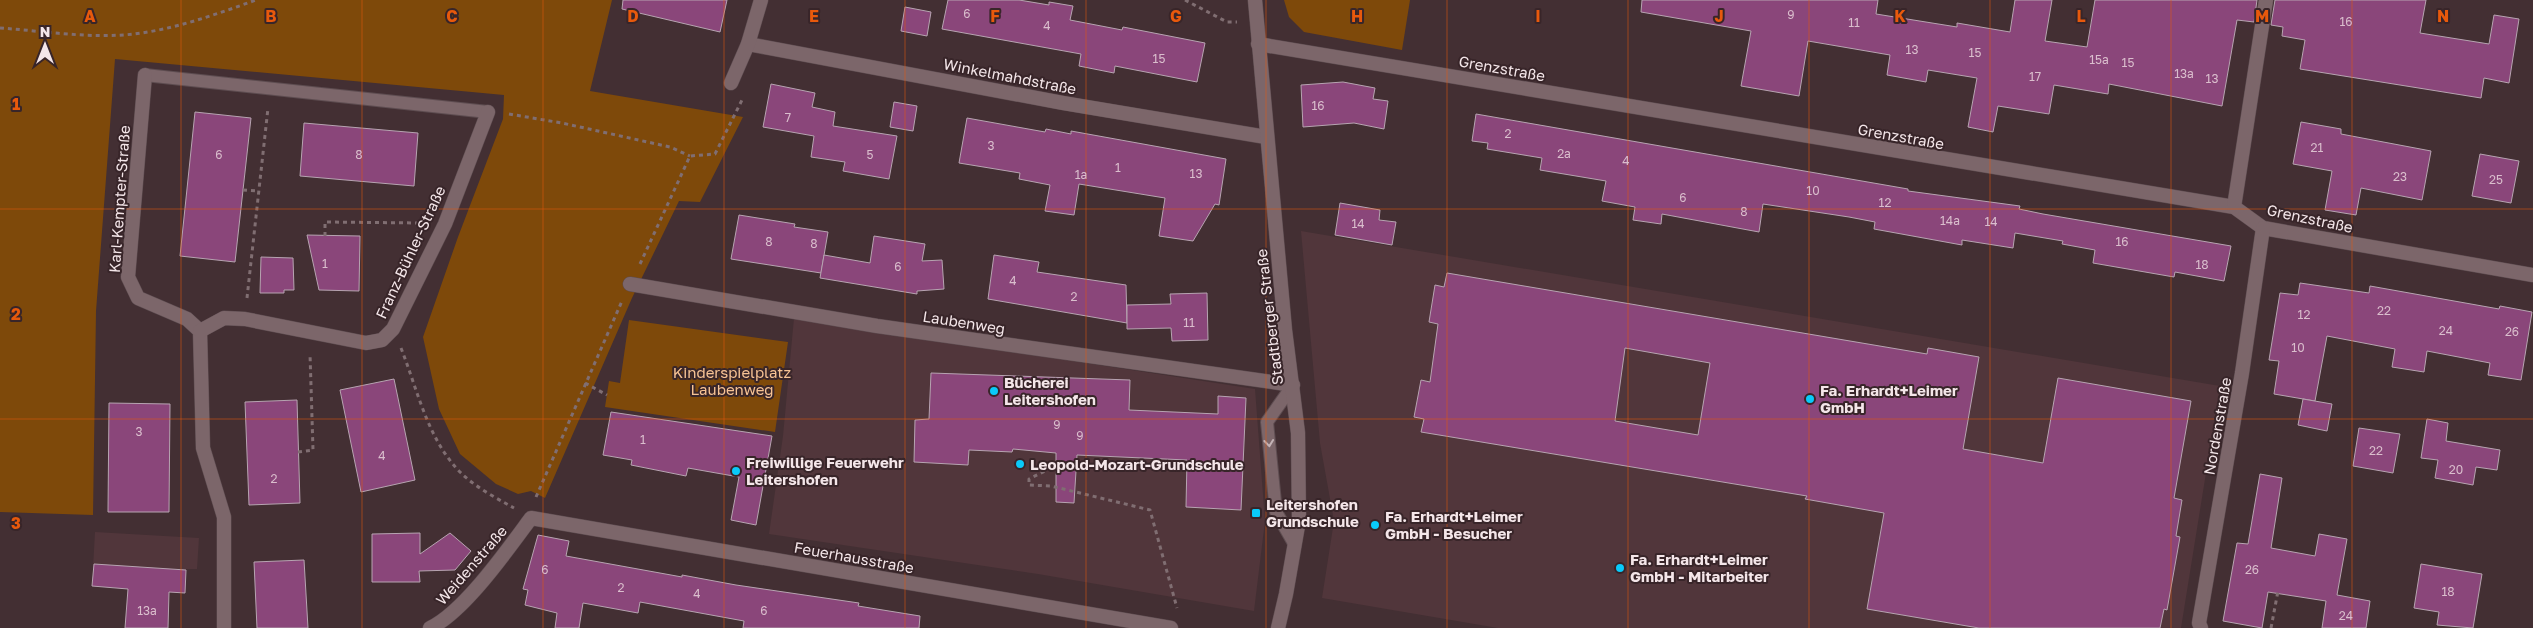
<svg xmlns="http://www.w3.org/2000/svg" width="2533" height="628" font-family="'Golos Text',sans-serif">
<rect width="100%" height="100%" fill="#432f33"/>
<g fill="#51363b">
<path d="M1301,231L2220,386L2181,628H1498L1322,598L1334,521L1320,443Z"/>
<path d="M794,318L1255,389L1265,521L1254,611L1038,574L769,534L783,436Z"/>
<path d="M95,532L199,538L197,569H186L185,593L92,586Z"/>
</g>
<g fill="#7e490a">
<path d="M0,0H612L590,91L743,117L700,202L679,201L632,298L545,498L531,491L518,494L496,484L460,454L439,409L423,337L458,237L503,119L504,95L115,59L96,311L93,515L0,512Z"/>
<path d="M1284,0H1410L1402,50L1304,32L1289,17Z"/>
<path d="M629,320L788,342L775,432L605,407L609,381L620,383Z"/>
</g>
<g fill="#8a467a" stroke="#b7a4b1" fill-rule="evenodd">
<path d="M623,0H727L720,32L622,9Z"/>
<path d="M948,0H1019L1049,5V2L1073,6L1070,20L1122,30L1123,27L1205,43L1197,82L1115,66L1114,73L1079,66L1081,54L942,29Z"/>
<path d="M1642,0H1878L1876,14L1957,27V23L2010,32L2015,0H2052L2045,41L2087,47L2095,0H2257L2254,22L2237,20L2222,106L2109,84L2108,94L2054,85L2049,114L1998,106L1993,132L1968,127L1977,78L1928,70L1926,82L1887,75L1890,55L1808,41L1799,96L1741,86L1751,31L1641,12Z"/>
<path d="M2275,0H2426L2420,33L2489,44L2494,15L2519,19L2509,83L2484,78L2481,98L2300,69L2305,40L2282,36L2283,27L2271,25Z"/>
<path d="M905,7L931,12L927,36L901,31Z"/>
<path d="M1343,82L1375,88L1373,99L1388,101L1384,129L1354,123L1303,127L1301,85Z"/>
<path d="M771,84L815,93L812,107L835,112L833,126L897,136L889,179L843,171L845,162L811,157L814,136L763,127Z"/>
<path d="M894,102L917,106L913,131L890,127Z"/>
<path d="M195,112L251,118L235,262L180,256Z"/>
<path d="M1476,114L1908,189V191L2020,206L2019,209L2043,214L2231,246L2224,281L2175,272L2174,277L2093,263L2095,250L2062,244L2063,241L2015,233L2013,248L1962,240V245L1874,229L1875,222L1849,217L1763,204L1759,232L1662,214L1661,224L1633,220L1635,207L1602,201L1606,181L1540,170L1542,158L1487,149L1488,143L1472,141Z"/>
<path d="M967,118L1045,132L1046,129L1071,134V131L1226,159L1219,205L1215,204L1193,241L1159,236L1165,198L1079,184L1074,215L1045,211L1050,185L1019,179L1020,173L959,163Z"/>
<path d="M2301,122L2341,129V134L2431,151L2422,200L2361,188L2356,215L2325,210L2332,171L2293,164Z"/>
<path d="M304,123L418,133L414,186L300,176Z"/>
<path d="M2480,154L2519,161L2511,203L2472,196Z"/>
<path d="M1340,203L1380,210L1379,220L1396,222L1392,245L1335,235Z"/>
<path d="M739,215L795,224L794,227L828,232L821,273L731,259Z"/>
<path d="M307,235L360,236L359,291L319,290Z"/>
<path d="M874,236L925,244L922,261L942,260L944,289L917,291V294L820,278L824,255L870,263Z"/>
<path d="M994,255L1039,262L1037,272L1126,285L1127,323L988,299Z"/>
<path d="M261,257L293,258L294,290H284V293H260Z"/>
<path d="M1447,273L1927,354L1928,348L1979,357L1963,449L2043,463L2058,378L2191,401L2174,498L2182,500L2176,536L2180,537L2167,610L2164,609L2160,628H1979L1867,609L1884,513L1805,499L1807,496L1421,432L1424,419L1414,417L1421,380L1430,382L1438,324L1429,322L1435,285L1444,287ZM1625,348L1710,363L1698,435L1615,421Z"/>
<path d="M2300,283L2369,293L2370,286L2499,309L2500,306L2532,312L2521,380L2488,375L2490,363L2427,351L2424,372L2392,367L2395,349L2327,336L2315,401L2274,394L2279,361L2269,360L2280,293L2298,295Z"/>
<path d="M1207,293L1208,340L1172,341L1171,328L1127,329V305L1171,304L1170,294Z"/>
<path d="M931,373L1130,380L1129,410L1218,414V396L1246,398L1241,510L1186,507L1187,460L1077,455L1074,503L1056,502V453L1013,449L1012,452L969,450L968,465L914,462L915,420L929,419Z"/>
<path d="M394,379L415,480L361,492L340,390Z"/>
<path d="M2303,399L2332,404L2327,431L2298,425Z"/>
<path d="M297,400L300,503L249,505L245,402Z"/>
<path d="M109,403L170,404L169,512H108Z"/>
<path d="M611,412L772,436L756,525L731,520L739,477L688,468L686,476L631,465L632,460L603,455Z"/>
<path d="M2427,419L2448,423L2446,441L2500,450L2497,470L2476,467L2473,485L2435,478L2438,460L2421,458Z"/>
<path d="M2359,428L2400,434L2393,473L2353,466Z"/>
<path d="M2260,474L2282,478L2271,548L2315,556L2319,534L2347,539L2337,595L2370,601L2366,628H2322L2326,601L2268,592L2262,628L2223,621L2237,543L2248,544Z"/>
<path d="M420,533V554L450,533L471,551L455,570L419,571L420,582H372V534Z"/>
<path d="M538,535L569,541L566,556L682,577V575L736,585L859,603L858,606L920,616L919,628H743L744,621L640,602L638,613L583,603L579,628H555L557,613L525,605L528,590L523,589Z"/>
<path d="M304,560L308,628H257L254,562Z"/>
<path d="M94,564L186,570L185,593L169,592L168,628H125L128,589L92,586Z"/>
<path d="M2421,564L2482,574L2473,628L2437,625L2439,612L2414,608Z"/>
</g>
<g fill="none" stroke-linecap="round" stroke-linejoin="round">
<defs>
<g id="service">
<path d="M145,75L488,112"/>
<path d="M1293,385L1267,422L1276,512L1295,545"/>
</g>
<g id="minor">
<path d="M748,44L1063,103L1266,137"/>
<path d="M1258,44L2234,207L2263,228L2533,275"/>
<path d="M145,75L128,277L138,298L187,319L200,331L203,448L224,517V628"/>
<path d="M731,83L748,44L761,0"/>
<path d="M2234,207L2266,0"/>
<path d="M630,284L877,326L1293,385"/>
<path d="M200,331L224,318L245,319L366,343L382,340L393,329L445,224L488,112"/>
<path d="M430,628C464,612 508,549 531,518L1171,628"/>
<path d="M2201,628L2199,623L2242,373L2263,228"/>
</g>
<path id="tertiary" d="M1255,0L1285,330L1298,433L1299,520L1286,594L1278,628"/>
</defs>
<use href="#service" stroke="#5e4d51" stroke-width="14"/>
<use href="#minor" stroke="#5e4d51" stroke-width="15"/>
<use href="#tertiary" stroke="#5e4d51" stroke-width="15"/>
<g stroke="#806e72" stroke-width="3" stroke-dasharray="4 4" stroke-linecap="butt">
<path d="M1185,0L1227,22H1237"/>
<path d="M0,28C44,31 90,39 134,34C176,29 217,14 256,0"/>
<path d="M509,114L562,123L670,147L690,156"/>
<path d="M243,190L258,191"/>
<path d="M325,236V222L423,223"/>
<path d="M640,264L690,156L715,154L742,100"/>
<path d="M247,298L268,108"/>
<path d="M401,348C418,391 427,438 460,472C475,487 496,498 514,508"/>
<path d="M585,383L607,395"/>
<path d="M298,452L313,450L310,354"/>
<path d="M1067,467L1055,466L1029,479V485L1051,486L1150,510L1177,608"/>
<path d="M536,497L622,301"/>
<path d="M2271,628L2278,591"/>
</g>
<use href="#service" stroke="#7c666a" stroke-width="12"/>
<use href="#minor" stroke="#7c666a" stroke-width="14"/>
<use href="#tertiary" stroke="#7c666a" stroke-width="14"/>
</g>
<defs><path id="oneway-chevron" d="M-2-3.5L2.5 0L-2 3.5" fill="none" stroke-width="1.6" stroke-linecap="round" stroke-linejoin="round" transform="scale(1.25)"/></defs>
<use stroke="#c4b3b6" href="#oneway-chevron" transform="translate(1269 443) rotate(84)"/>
<path fill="none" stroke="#e8590c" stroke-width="1" stroke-opacity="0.55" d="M181,0V628M362,0V628M543,0V628M724,0V628M905,0V628M1086,0V628M1266,0V628M1447,0V628M1628,0V628M1809,0V628M1990,0V628M2171,0V628M2352,0V628M0,209H2533M0,419H2533"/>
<g fill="#09cafa" stroke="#382529" stroke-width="2">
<circle cx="994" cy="391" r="5"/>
<circle cx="1810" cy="399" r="5"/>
<circle cx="1020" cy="464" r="5"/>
<circle cx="736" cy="471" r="5"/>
<rect x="1251" y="508" width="10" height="10" rx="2.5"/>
<circle cx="1375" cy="525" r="5"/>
<circle cx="1620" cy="568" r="5"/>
</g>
<g text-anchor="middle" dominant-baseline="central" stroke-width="4" stroke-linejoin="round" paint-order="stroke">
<g font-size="12" fill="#dabecd">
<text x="967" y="13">6</text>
<text x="1791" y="14">9</text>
<text x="2346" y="21">16</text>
<text x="1854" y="22">11</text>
<text x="1047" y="25">4</text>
<text x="1912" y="49">13</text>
<text x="1975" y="52">15</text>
<text x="1159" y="58">15</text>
<text x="2099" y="59">15a</text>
<text x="2128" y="62">15</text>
<text x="2184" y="73">13a</text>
<text x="2035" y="76">17</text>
<text x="2212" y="78">13</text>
<text x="1318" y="105">16</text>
<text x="788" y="117">7</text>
<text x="1508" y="133">2</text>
<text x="991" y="145">3</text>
<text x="2317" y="147">21</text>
<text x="1564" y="153">2a</text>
<text x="219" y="154">6</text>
<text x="359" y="154">8</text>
<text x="870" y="154">5</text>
<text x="1626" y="160">4</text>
<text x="1118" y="167">1</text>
<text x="1196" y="173">13</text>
<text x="1081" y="174">1a</text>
<text x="2400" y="176">23</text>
<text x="2496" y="179">25</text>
<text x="1813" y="190">10</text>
<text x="1683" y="197">6</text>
<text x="1885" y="202">12</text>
<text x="1744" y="211">8</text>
<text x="1950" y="220">14a</text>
<text x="1991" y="221">14</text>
<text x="1358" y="223">14</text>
<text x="769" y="241">8</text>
<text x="2122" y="241">16</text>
<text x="814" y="243">8</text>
<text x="325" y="263">1</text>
<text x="2202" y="264">18</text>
<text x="898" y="266">6</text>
<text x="1013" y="280">4</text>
<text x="1074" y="296">2</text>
<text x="2384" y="310">22</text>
<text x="2304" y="314">12</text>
<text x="1189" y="322">11</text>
<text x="2446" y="330">24</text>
<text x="2512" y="331">26</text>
<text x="2298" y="347">10</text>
<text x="1057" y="424">9</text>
<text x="139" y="431">3</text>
<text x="1080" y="435">9</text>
<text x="643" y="439">1</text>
<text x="2376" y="450">22</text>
<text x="382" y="455">4</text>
<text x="2456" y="469">20</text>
<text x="274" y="478">2</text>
<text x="545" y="569">6</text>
<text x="2252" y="569">26</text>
<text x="621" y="587">2</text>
<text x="2448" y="591">18</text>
<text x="697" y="593">4</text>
<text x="147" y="610">13a</text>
<text x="764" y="610">6</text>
<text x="2346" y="615">24</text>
</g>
<g font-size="15" fill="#f4e6e9" stroke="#382529">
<text transform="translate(1502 68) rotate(10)">Grenzstraße</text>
<text transform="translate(1010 76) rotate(11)">Winkelmahdstraße</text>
<text transform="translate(1901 136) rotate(10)">Grenzstraße</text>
<text transform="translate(119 199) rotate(-86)">Karl-Kempter-Straße</text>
<text transform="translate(2310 218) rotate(12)">Grenzstraße</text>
<text transform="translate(410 252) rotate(-65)">Franz-Bühler-Straße</text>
<text transform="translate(1269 317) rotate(-97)">Stadtberger Straße</text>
<text transform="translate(964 322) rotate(9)">Laubenweg</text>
<text transform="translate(2217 426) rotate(-80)">Nordenstraße</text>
<text transform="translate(854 557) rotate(10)">Feuerhausstraße</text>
<text transform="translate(471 565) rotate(-49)">Weidenstraße</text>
</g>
<g font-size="15" fill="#f8c394" stroke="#382529">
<text x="732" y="372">Kinderspielplatz<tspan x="732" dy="17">Laubenweg</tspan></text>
</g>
<g font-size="15" font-weight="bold" fill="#f4e6e9" stroke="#382529" text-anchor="start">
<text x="1004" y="382">Bücherei<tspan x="1004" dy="17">Leitershofen</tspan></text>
<text x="1820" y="390">Fa. Erhardt+Leimer<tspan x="1820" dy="17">GmbH</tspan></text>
<text x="746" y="462">Freiwillige Feuerwehr<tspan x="746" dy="17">Leitershofen</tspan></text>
<text x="1030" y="464">Leopold-Mozart-Grundschule</text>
<text x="1266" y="504">Leitershofen<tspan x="1266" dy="17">Grundschule</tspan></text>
<text x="1385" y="516">Fa. Erhardt+Leimer<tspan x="1385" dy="17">GmbH - Besucher</tspan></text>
<text x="1630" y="559">Fa. Erhardt+Leimer<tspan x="1630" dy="17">GmbH - Mitarbeiter</tspan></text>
</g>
</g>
<g font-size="16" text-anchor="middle" font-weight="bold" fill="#e8590c" stroke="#382529" stroke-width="4" stroke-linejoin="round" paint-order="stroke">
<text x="90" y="22">A</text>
<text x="271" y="22">B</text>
<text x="452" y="22">C</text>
<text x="633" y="22">D</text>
<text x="814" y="22">E</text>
<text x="995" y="22">F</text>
<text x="1176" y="22">G</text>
<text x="1357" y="22">H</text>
<text x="1538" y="22">I</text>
<text x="1719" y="22">J</text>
<text x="1900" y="22">K</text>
<text x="2081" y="22">L</text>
<text x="2262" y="22">M</text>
<text x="2443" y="22">N</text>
<text x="16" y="110">1</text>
<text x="16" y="320">2</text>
<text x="16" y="529">3</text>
</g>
<g transform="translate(45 45)" stroke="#382529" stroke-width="4" paint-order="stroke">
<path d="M0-4L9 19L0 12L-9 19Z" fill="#f4e6e9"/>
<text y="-8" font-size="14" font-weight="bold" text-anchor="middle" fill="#f4e6e9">N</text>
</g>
</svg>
